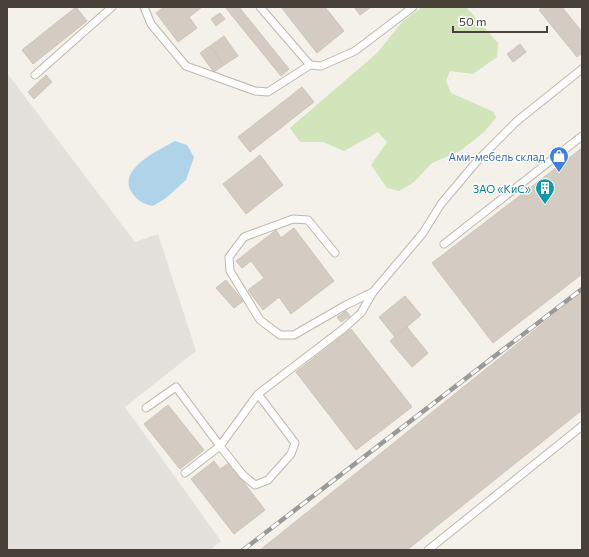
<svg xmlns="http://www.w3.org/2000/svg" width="589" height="557" font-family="Commissioner,sans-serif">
<rect width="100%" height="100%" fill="#f4f1eb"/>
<path fill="#e4e0dc" d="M7,73L135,242L158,234L196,351L125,407L221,541L210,550H7Z"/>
<path fill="#d2e4b9" d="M422,7H466L498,43L497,57L473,74L450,71L446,81L451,93L494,112L496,118L484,132L460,151L432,163L414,182L399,191L387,188L371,165L387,142L378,132L344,151L323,142H300L290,128L377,53L403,21Z"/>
<path fill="#afd4ea" d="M175,141L187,145L194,157L186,180L166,198L153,206C143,204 136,200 131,191C119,168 159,150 175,141Z"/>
<g fill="#d4ccc2" stroke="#cfc4b6">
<path d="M76,7L87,21L33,64L22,50Z"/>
<path d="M164,7H202L189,17L197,28L178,42L156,13Z"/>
<path d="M225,7H239L289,69L281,76Z"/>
<path d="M281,7H325L344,31L317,53Z"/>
<path d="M354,7H371L360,15Z"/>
<path d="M542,7H562L582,32V53L577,57L539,10Z"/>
<path d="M220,13L225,19L216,26L211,19Z"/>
<path d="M224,36L238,56L224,65L210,46Z"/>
<path d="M520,44L526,52L513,62L507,54Z"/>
<path d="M210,46L224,65L214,72L200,53Z"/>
<path d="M46,75L52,82L34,99L28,92Z"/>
<path d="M302,87L314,102L250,152L238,137Z"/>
<path d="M582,148V274L493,343L432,263Z"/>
<path d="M260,155L283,185L246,214L223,184Z"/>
<path d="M294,228L334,281L291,314L279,297L263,310L248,290L264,278L251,261L242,268L236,261L276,230L281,238Z"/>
<path d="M226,280L243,301L234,308L216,288Z"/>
<path d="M582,292V410L407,550H260Z"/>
<path d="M405,296L421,315L395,337L379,317Z"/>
<path d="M346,311L350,316L341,322L337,317Z"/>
<path d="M407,327L428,353L412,367L390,341Z"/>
<path d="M351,329L412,407L356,450L296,372Z"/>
<path d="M168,405L204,450L180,469L144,424Z"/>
<path d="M214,461L220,469L229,463L265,510L234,534L191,479Z"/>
</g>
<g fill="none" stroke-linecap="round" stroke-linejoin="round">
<defs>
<g id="lane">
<path d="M144,7L151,24L186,66L255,91L268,92L310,65"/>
<path d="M260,7L310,65L321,66L355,51L413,7"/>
<path d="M35,75L112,7"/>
<path d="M444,244L582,136"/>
<path d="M335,253L308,220L293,219L244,237L229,257L230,271L260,320L280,335H294L346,305L373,292"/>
<path d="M258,394L295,443L291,454L268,480L255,485L243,475L220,446L258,394L343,329L361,313L373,292L423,233L441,204L478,160L517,121L582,69"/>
<path d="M146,408L176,387L220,446L185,473"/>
<path d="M428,550L582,426"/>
</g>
</defs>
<use href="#lane" stroke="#bfb8af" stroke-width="9"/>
<use href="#lane" stroke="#fff" stroke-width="7"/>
<defs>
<path id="rail" d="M243,550L582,289"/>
</defs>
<use href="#rail" stroke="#999" stroke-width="4.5"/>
<use href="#rail" stroke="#fff" stroke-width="3" stroke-dasharray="9" stroke-linecap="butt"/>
</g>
<defs>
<symbol id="shop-pin" viewBox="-11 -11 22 30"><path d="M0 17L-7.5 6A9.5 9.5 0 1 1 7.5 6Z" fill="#3f7fe0" stroke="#fff"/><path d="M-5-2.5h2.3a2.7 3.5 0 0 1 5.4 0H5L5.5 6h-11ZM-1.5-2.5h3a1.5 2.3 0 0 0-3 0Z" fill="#fff"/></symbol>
<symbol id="building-pin" viewBox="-11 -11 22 30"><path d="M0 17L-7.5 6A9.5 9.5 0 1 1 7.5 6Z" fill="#0f9aa8" stroke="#fff"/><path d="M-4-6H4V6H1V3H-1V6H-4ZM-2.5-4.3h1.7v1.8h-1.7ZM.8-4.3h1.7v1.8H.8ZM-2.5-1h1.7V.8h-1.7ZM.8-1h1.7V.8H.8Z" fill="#fff"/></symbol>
</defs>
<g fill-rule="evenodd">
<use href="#shop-pin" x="548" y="145" width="22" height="30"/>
<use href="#building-pin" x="534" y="177" width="22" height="30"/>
</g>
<g text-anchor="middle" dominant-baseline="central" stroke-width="3" stroke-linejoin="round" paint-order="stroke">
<g font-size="11" fill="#366cbe" stroke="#fff" text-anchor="end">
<text x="545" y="156">Ами-мебель склад</text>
</g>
<g font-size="11" fill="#0d838f" stroke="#fff" text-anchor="end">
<text x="531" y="188">ЗАО «КиС»</text>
</g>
</g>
<rect width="589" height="557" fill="none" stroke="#48413a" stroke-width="16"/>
<path d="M453 26v6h94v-6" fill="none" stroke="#48413a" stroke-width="2"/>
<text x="459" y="26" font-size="12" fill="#48413a" stroke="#ffffff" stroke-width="3" paint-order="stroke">50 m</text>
</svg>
